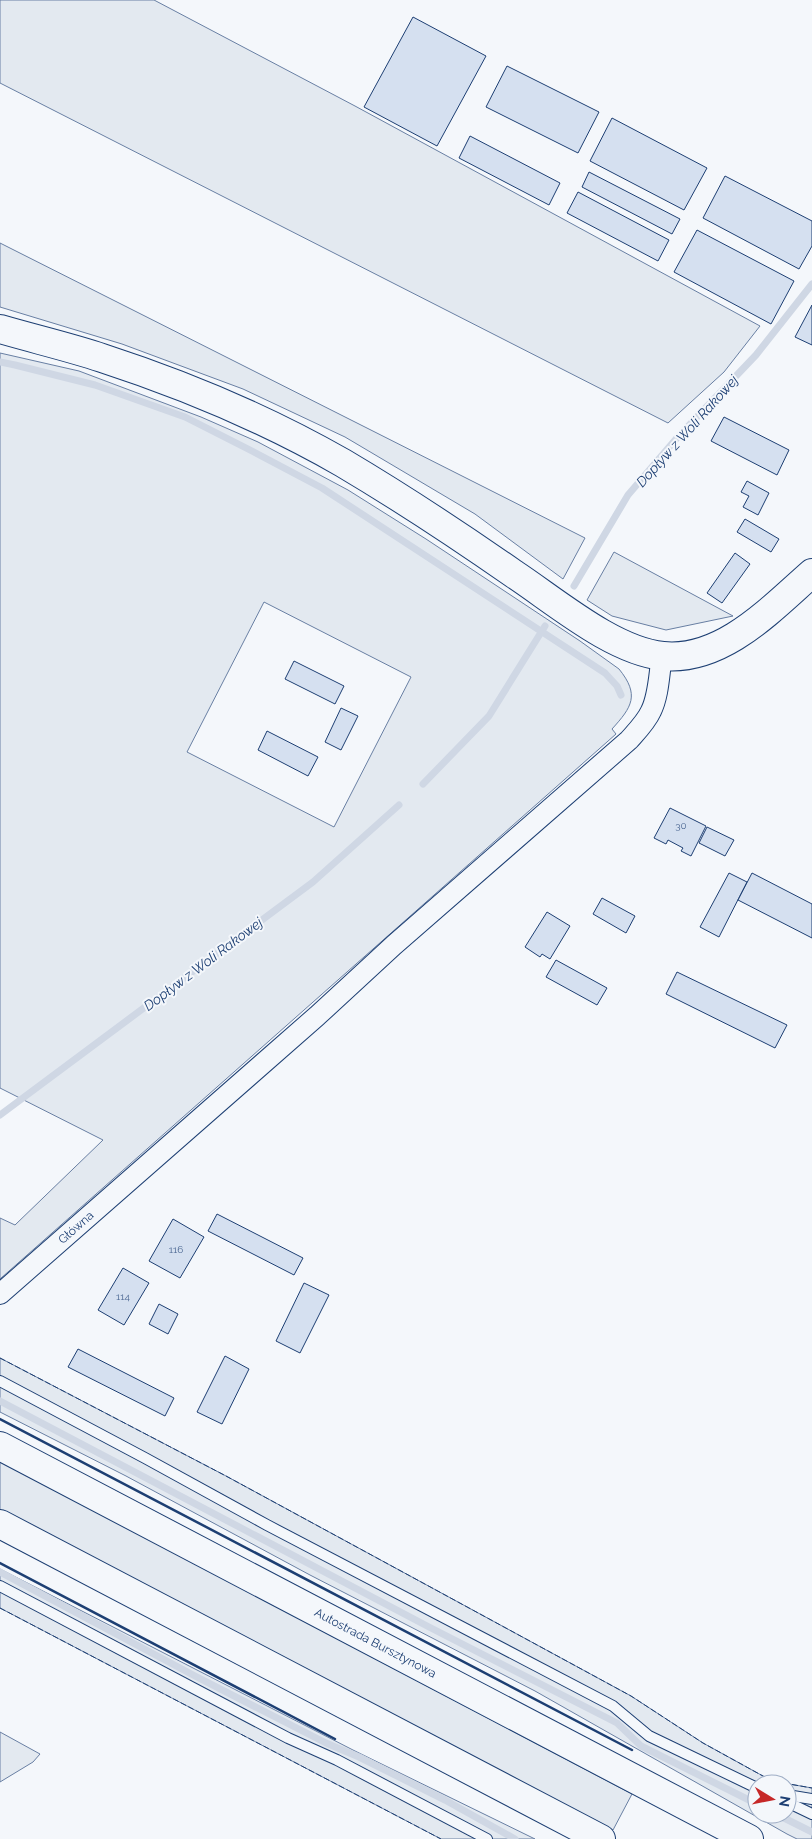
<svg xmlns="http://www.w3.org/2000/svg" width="812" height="1839" font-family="Raleway,sans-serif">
<rect width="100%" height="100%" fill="#f4f7fb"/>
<g fill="#e3e9f0" stroke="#687fa3" fill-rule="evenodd">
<path d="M0,0H154L355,106L760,326L724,372L668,423L0,83Z"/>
<path d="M0,243L585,538L563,579L475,514L345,437L243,389L122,344L0,307Z"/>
<path d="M0,353L79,371L201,417L258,442L348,490L426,539L580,641L619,669C640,695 632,707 612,729L616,734L0,1279V1218L15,1225L103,1140L0,1088ZM264,602L411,677L334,827L187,752Z"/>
<path d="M614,552L733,616L666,630L612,616L587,600Z"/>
<path d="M0,1358L226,1476L631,1696L703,1743L772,1781L812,1788V1839H797L787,1834L535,1691L310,1575L126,1476L0,1412ZM757,1784H787V1814H757Z"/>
<path d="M0,1461L632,1794L613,1830L0,1510Z"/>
<path d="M0,1569L353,1750L535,1839H441L0,1608Z"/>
<path d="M0,1732L40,1754L33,1762L0,1782Z"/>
</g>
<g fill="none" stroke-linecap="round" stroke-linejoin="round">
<g stroke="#cfd7e4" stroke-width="7">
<path d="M0,362L15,365L95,385L185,417L250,450L322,488L605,673L617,686L621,695"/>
<path d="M574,586L628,495L676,439L756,355L812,284"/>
<path d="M423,784L489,716L545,626"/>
<path d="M0,1115L313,882L399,805"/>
<path d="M0,1401L429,1627L617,1723L641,1746L757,1804"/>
<path d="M0,1572L195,1676L326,1743L359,1757L445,1800L515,1839"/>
<path d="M776,1814L812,1832"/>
</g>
</g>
<g fill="#d5e0f0" stroke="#1d3f73">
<path d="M413,17L486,56L437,146L364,107Z"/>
<path d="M507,66L599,112L578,153L486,107Z"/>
<path d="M612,118L707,168L684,210L590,161Z"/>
<path d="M470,136L560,183L549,205L459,158Z"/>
<path d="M589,172L680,219L672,234L582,187Z"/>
<path d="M725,176L812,221V246L799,269L703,218Z"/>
<path d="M578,192L669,240L658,261L567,213Z"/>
<path d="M697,230L794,281L771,324L674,272Z"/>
<path d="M812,305V345L795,337Z"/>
<path d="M724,417L789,450L777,475L711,441Z"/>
<path d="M747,481L769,493L758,515L743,507L749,496L741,492Z"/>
<path d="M745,519L779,539L771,552L737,532Z"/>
<path d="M735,553L750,564L722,603L707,593Z"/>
<path d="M294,661L344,686L335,704L285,679Z"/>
<path d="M341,708L358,716L341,750L325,742Z"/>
<path d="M267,731L318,757L308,776L258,750Z"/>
<path d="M670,808L706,826L691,856L681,851L683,848L668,840L666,844L654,838Z"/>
<path d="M707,827L734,840L725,856L699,843Z"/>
<path d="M729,873L747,882L719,937L700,927Z"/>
<path d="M752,873L812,904V938L738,900Z"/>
<path d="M602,898L635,916L626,933L593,914Z"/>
<path d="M547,912L570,926L550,959L542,954L540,957L525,947Z"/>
<path d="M556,960L607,988L597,1005L546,977Z"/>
<path d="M677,972L787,1025L775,1048L666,994Z"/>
<path d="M217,1214L303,1258L294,1275L208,1231Z"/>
<path d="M173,1219L204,1237L180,1278L149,1261Z"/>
<path d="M123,1268L149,1283L124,1325L98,1310Z"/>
<path d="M304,1283L329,1295L300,1353L276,1341Z"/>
<path d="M159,1304L178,1314L168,1334L149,1324Z"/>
<path d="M78,1349L174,1398L165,1416L68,1367Z"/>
<path d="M225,1356L249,1369L222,1424L197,1412Z"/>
</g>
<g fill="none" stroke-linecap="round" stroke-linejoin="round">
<defs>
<g id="service">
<path d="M0,1381L145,1458L267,1525L613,1706L649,1736L757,1788"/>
<path d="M0,1586L288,1738L337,1760L487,1839"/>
<path d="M787,1795L812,1799"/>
<path d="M787,1802L812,1814"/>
</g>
<g id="minor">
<path id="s1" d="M0,1294L317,1016L394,945L629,740C637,731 646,722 651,711C659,695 659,673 662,656"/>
</g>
<path id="secondary" d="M0,329C34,339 69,347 102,358C185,385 268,420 343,463C402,498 458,535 514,574C555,601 613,651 663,656C722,662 771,609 812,573"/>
<g id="motorway">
<path id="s2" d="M0,1446L749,1839"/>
<path d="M0,1524L601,1839"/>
</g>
</defs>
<use href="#service" stroke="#1d3f73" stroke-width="12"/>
<use href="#minor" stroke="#1d3f73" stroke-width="22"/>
<use href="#secondary" stroke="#1d3f73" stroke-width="30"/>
<use href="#motorway" stroke="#1d3f73" stroke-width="30"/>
<use href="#service" stroke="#f4f7fb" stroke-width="10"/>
<use href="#minor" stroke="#f4f7fb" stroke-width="20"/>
<use href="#secondary" stroke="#f4f7fb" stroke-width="28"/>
<use href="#motorway" stroke="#f4f7fb" stroke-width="28"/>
<g stroke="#1d3f73" stroke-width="1" stroke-dasharray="6 2.5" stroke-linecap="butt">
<path d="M0,1358L226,1476L631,1696L703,1743L772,1781L812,1788"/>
<path d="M0,1608L441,1839"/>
</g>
<g stroke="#1d3f73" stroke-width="2.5">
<path d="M0,1419L632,1750"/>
<path d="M0,1563L335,1739"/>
</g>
</g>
<g text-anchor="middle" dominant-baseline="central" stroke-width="4" stroke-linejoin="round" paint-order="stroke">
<g font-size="10" fill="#4b6792">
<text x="681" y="825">30</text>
<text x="176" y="1249">116</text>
<text x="123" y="1296">114</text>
</g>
<g font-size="12" fill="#1d3f73" stroke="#f4f7fb">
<text stroke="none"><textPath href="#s1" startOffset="101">Główna</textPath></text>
<text stroke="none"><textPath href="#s2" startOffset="424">Autostrada Bursztynowa</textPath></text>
</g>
<g font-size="14" font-style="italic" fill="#1d3f73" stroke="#f4f7fb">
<text transform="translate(687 431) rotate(-48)">Dopływ z Woli Rakowej</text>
<text transform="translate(203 964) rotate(-37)">Dopływ z Woli Rakowej</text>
</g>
</g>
<g transform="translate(772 1799) rotate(100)"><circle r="24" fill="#f4f7fb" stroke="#9eadc5"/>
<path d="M0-4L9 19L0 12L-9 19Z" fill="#c62828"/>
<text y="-8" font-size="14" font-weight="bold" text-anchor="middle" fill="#1d3f73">N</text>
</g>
</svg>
